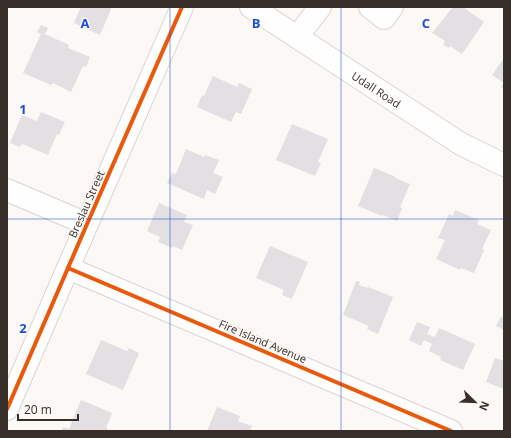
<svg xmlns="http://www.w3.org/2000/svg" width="511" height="438" font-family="'Open Sans',sans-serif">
<rect width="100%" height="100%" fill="#fbf8f6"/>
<g fill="#e3dfe3">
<path d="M81,7H108L111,9L100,35L74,23Z"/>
<path d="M453,7H463L484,22L462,54L450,46L449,48L443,45L445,41L432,33Z"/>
<path d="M41,25L48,28L45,34L69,45L68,48L90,57L86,67L83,66L71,92L53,83L51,85L23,73L41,34L37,32Z"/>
<path d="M504,58V90L501,87L504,83L492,75Z"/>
<path d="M213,76L237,87L239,83L252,89L241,114L236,112L231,122L197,107L202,95L204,96Z"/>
<path d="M41,112L65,122L59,135L57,134L48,155L22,144L20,147L10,143L22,115L37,121Z"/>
<path d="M292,124L328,139L318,162L321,163L315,176L276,160Z"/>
<path d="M186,149L204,157L205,155L219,160L213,173L223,177L215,194L207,190L204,199L167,183L172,173L176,174Z"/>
<path d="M374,168L396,177L395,178L410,184L400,207L402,208L397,221L383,215L382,216L358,206Z"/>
<path d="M159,203L187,215L184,222L193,225L182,250L173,246L172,248L158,242L160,237L147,231Z"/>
<path d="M455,210L479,220L477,224L491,230L482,249L484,250L474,273L461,268L460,270L436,259L445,240L438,238L449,214L453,216Z"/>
<path d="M270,246L308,262L292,299L282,295L284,290L256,278Z"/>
<path d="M356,281L360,282L359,285L368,288V287L393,297L378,334L367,329L369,326L343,315Z"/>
<path d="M501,316L504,318V330L496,326Z"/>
<path d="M417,322L430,327L427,334L435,337L439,328L475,344L463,370L440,360L441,357L429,351L432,344L424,340L421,346L409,340Z"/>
<path d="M101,340L127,351L129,348L139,353L123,390L86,374Z"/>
<path d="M495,358L504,361V389L486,382Z"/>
<path d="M81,400L112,413L106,428H108L107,431H61L63,427L69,429Z"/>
<path d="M217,407L240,416L238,421L252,426L250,431H207Z"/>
</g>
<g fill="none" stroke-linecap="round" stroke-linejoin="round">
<defs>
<g id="minor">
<path id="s1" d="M251,7L461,144L504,165"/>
<path d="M370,7L384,18L392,7"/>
<path d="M297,37L320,7"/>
<path d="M7,190L87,224"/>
<path d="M68,268L451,431"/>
<path d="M7,409L87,224L182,7"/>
</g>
</defs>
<use href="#minor" stroke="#dbd4d1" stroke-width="24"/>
<use href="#minor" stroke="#fefefe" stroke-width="22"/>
<defs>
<g id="cycleway">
<path d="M68,268L451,431"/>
<path d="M7,409L87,224L182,7"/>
</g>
</defs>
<use href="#cycleway" stroke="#fcf8f5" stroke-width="6"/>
<use href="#cycleway" stroke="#e8590c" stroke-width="4"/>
</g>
<path fill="none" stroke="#1d4ed8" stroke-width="1" stroke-opacity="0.55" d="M170,7V431M341,7V431M7,219H504"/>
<g text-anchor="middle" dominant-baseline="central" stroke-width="3" stroke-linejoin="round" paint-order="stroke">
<g font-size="11" fill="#382f2a" stroke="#fcf8f5">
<text stroke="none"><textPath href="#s1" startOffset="150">Udall Road</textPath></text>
<text transform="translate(86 204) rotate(-66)">Breslau Street</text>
<text transform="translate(263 341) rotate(23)">Fire Island Avenue</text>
</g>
</g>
<g font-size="13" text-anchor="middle" font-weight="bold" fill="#1d4ed8" stroke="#fcf8f5" stroke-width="3" stroke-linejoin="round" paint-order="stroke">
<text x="85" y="28">A</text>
<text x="256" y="28">B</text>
<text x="426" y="28">C</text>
<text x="23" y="114">1</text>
<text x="23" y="333">2</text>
</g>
<rect width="511" height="438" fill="none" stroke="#382f2a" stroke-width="16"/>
<g transform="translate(475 402) rotate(113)" stroke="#fcf8f5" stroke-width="3" paint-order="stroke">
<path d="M0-3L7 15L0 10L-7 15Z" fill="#382f2a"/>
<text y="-6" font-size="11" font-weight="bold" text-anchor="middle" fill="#382f2a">N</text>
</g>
<path d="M18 414v6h60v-6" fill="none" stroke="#382f2a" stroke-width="2"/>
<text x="24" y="414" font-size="12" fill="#382f2a" stroke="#fcf8f5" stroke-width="3" paint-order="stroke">20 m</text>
</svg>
